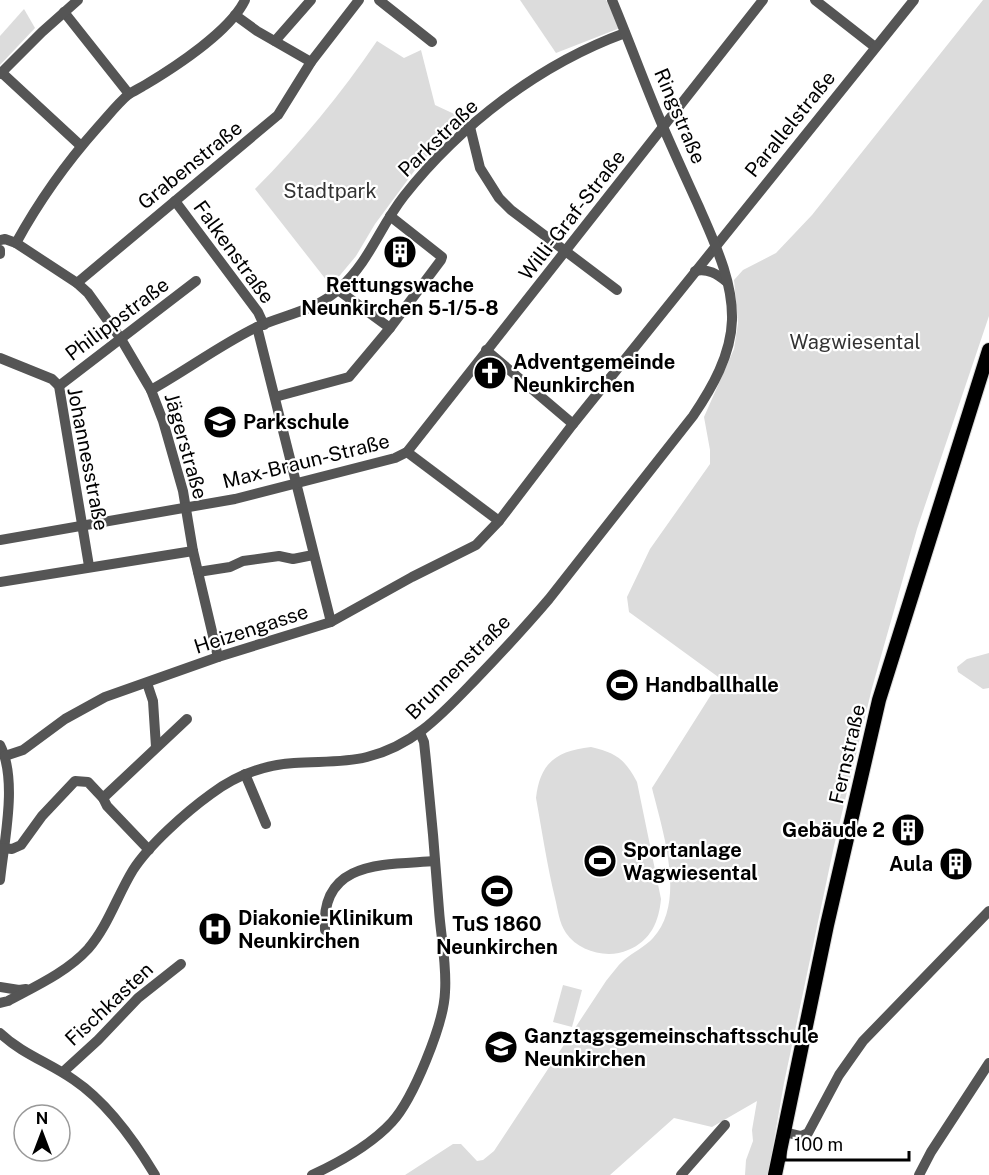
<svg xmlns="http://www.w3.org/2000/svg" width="989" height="1175" font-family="'Public Sans',sans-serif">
<rect width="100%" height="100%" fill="#fff"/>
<g fill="#dcdcdc">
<path d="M520,0H606L620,28L556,53Z"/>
<path d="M983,0H989V316L917,529L872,688L834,846L784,1083L768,1175H745L746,1160L753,1141L752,1130L757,1101L712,1127L674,1118L610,1175H405L453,1144H461L477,1161L483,1160L494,1151L606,981C612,974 617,966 624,960C633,952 645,947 653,938C687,902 662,829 652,788L721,679L629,612L627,597L650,549L710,464V450L704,417L734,349L738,323L734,280L743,270L776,253L812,215Z"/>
<path d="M24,9L35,28L0,65V36Z"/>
<path d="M377,41L404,58L421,50L435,105L465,119L437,145L415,170L375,224L356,256L331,286L255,189C300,144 341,94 377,41Z"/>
<path d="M989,653V688L983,689L958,672L957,667L967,659Z"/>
<path d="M591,747C616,753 625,759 637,782L661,899C659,921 651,941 628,950C608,959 579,952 566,933C559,923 558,910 555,898C547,865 542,831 536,798C540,763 556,751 591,747Z"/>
<path d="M563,985L582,990L572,1027L553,1022Z"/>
</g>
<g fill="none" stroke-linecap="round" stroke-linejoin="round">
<defs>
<path id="major" d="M775,1175L827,925L879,700L989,350"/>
</defs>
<use href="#major" stroke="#dbdbdb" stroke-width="16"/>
<g stroke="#555" stroke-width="10">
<path d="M379,0L432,42"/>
<path d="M815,0L875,47"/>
<path d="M64,12L129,94"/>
<path d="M235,15L257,31L311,62"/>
<path d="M275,41L311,0"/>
<path d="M1,72L81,146"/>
<path d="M0,74L42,32L78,0"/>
<path d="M470,127L480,168L499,198L511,210L617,290"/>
<path d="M175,201L258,312L264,325"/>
<path d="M0,240L5,239L16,243L77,283L88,293L121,339L151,390L163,421L183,491L193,551L218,657"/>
<path d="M16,243C39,201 66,163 98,127C108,116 118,103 129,94C134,91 140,88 145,85C175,67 230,31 245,0"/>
<path d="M0,250V254"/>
<path d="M695,271C708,268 717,274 727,282"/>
<path d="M77,283L278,115L311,62L359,0"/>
<path d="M338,290L390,328"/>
<path d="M257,327L331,622"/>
<path d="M486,350L573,424"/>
<path d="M0,358L52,379L59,386L89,566"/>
<path d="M59,386L196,281"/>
<path d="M151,390C187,370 220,345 257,327C284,315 317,310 339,289C370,261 379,228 404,196C460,125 540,64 625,33"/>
<path d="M275,397L349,377L390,328L441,260L442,257L390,216"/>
<path d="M407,452L499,521"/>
<path d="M0,540L235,499L395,458L407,452L763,0"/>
<path d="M198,572L230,567L243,561L279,556L293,559L313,555"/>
<path d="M0,582L193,551"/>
<path d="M147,683L153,701L156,747"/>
<path d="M0,745C18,780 4,841 0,880"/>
<path d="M5,756L23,750L65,719L105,697L218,657L331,622L412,577L476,545L499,521L573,424L914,0"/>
<path d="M245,774L266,824"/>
<path d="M103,798L187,719"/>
<path d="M3,848L12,849L21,845L42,816L75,781L88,782L103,798L107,806L149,850"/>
<path d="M325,930C320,859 387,865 435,861"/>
<path d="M0,987L19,990L26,989"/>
<path d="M0,1003L8,1001C36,986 67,972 88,949C108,926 117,896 133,870C149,845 186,812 211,794C235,776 264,765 294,763C319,761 343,763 367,757C415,745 443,713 476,679C501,653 526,626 549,599L693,416C712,388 731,355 732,320C733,280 714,242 699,207C685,176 671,146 658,115C642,77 628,38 612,0"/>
<path d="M0,1033C22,1054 50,1063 74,1080C108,1103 134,1140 155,1175"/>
<path d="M63,1072L98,1040L138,998L181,964"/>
<path d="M784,1132L801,1136L808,1133L839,1075L863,1041L989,911"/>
<path d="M312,1175C340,1162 371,1145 392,1122C413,1099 444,1024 445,992C447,965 441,938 439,910C435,854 430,798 424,742L420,733"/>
<path d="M681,1175L725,1125"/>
<path d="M919,1175L931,1152L989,1063"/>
</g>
<use href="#major" stroke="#000" stroke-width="14"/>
</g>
<defs>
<symbol id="building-disc" viewBox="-11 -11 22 22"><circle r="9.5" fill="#000" stroke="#fff"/><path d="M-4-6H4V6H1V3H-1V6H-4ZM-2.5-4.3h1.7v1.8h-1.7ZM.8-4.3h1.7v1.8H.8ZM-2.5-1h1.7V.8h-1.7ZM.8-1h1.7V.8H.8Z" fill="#fff"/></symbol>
<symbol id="church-disc" viewBox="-11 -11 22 22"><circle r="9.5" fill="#000" stroke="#fff"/><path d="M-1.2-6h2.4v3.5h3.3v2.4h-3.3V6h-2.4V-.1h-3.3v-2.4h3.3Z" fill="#fff"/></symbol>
<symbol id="school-disc" viewBox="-11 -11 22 22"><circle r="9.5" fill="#000" stroke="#fff"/><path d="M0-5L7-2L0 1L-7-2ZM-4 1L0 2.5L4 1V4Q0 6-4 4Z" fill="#fff"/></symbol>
<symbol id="stadium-disc" viewBox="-11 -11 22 22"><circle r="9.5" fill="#000" stroke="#fff"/><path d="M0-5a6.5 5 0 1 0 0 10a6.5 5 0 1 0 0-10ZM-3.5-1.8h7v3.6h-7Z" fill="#fff"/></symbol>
<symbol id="hospital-disc" viewBox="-11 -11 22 22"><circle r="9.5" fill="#000" stroke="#fff"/><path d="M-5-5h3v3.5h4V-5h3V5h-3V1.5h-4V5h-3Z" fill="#fff"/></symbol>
</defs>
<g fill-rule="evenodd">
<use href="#building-disc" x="381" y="233" width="38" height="38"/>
<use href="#church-disc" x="471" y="354" width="38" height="38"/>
<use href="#school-disc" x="201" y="403" width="38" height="38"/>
<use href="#stadium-disc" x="603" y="666" width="38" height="38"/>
<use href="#building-disc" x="889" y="811" width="38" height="38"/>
<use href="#stadium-disc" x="581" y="842" width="38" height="38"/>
<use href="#building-disc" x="937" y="845" width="38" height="38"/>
<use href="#stadium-disc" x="478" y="872" width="38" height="38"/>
<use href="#hospital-disc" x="196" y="910" width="38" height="38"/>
<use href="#school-disc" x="482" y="1028" width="38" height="38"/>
</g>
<g text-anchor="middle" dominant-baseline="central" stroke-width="4.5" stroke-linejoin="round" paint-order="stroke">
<g font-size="20" fill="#000" stroke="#fff">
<text transform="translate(680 116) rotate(67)">Ringstraße</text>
<text transform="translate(790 124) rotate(-51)">Parallelstraße</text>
<text transform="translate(438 138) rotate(-44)">Parkstraße</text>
<text transform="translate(190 165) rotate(-39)">Grabenstraße</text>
<text transform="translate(572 215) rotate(-52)">Willi-Graf-Straße</text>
<text transform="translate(234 252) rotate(54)">Falkenstraße</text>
<text transform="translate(117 319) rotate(-37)">Philippstraße</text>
<text transform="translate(186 446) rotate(74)">Jägerstraße</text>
<text transform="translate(88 459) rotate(79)">Johannesstraße</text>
<text transform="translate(306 461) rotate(-14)">Max-Braun-Straße</text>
<text transform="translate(251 629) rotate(-18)">Heizengasse</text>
<text transform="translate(458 667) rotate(-45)">Brunnenstraße</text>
<text transform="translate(847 754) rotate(-77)">Fernstraße</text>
<text transform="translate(109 1004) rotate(-43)">Fischkasten</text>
</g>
<g font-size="20" fill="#333" stroke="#fff">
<text x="330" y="191">Stadtpark</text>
<text x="855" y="342">Wagwiesental</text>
</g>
<g font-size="20" font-weight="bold" fill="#000" stroke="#fff" text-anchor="start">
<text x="400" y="285" text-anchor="middle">Rettungswache<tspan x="400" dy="23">Neunkirchen 5-1/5-8</tspan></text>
<text x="513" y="362">Adventgemeinde<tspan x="513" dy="23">Neunkirchen</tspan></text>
<text x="243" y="422">Parkschule</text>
<text x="645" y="685">Handballhalle</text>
<text x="885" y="830" text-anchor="end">Gebäude 2</text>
<text x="623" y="850">Sportanlage<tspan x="623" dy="23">Wagwiesental</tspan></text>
<text x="933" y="864" text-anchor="end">Aula</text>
<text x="238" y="918">Diakonie-Klinikum<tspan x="238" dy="23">Neunkirchen</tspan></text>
<text x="497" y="924" text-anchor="middle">TuS 1860<tspan x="497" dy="23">Neunkirchen</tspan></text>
<text x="524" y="1036">Ganztagsgemeinschaftsschule<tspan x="524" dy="23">Neunkirchen</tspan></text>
</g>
</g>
<g transform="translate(42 1133)"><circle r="28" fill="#ffffff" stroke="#999999" stroke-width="1.5"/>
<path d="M0-4.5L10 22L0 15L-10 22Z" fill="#000000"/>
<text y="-9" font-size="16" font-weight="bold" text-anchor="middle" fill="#000000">N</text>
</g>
<path d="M785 1151v9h124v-9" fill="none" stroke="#000000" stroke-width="3"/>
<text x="794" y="1151" font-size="18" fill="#000000" stroke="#ffffff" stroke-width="4.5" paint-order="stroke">100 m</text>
</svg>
